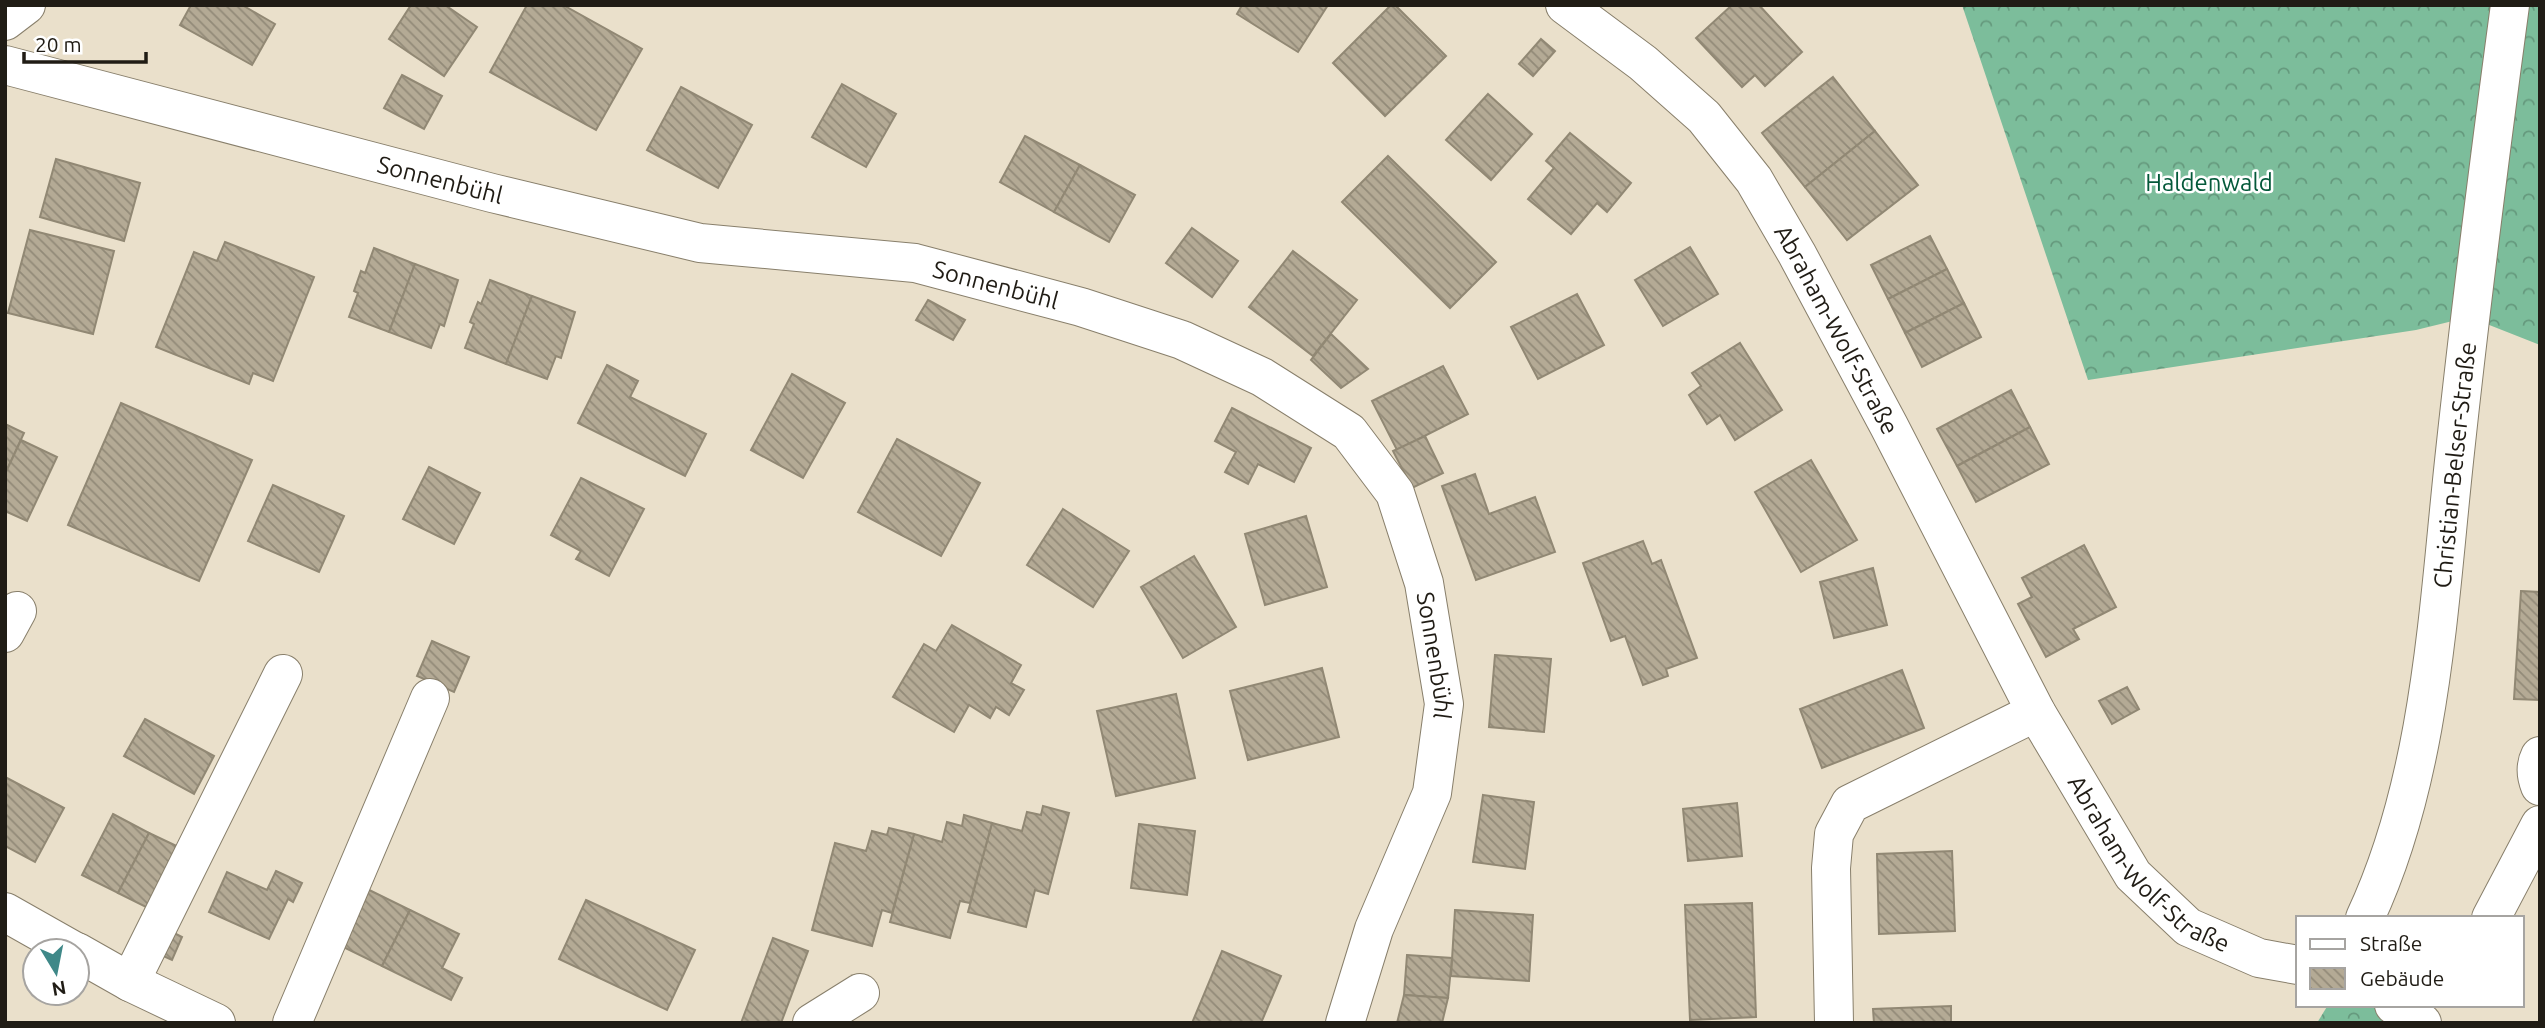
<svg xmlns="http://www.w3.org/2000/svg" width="2545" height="1028" font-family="Ubuntu,sans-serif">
<defs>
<pattern id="forest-crowns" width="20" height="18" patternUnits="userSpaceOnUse" patternTransform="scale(1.75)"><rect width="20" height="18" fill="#7cbd9b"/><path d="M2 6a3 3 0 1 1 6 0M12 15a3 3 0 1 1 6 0" fill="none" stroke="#65997d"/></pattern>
<pattern id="building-back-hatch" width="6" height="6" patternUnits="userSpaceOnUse" patternTransform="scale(1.75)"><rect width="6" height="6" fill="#b4aa95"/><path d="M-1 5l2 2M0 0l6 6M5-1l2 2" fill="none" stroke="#928a78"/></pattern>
</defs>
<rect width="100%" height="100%" fill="#eae0cb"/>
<g fill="url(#forest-crowns)">
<path d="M1962,5H2540V345L2469,317L2416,330L2088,380Z"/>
<path d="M2328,1005H2378L2404,1023H2317Z"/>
</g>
<g fill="url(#building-back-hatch)" stroke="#918874" stroke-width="2">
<path d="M191,5H242L275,24L252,65L180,25Z"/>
<path d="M411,5H445L477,27L444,76L389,39Z"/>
<path d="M527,5H563L642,49L596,130L490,72Z"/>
<path d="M1242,5H1328L1298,52L1237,14Z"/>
<path d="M1391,5H1395L1446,56L1385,116L1333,63Z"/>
<path d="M1732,5H1759L1802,52L1765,86L1755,75L1742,87L1696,38Z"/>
<path d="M1541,39L1555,51L1533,76L1519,64Z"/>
<path d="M402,75L442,96L424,129L384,108Z"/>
<path d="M1833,77L1875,131L1805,187L1762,133Z"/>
<path d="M842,84L896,114L866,167L812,137Z"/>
<path d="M681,87L752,125L718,188L647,150Z"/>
<path d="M1488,94L1532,134L1491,180L1446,140Z"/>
<path d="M1875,131L1918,185L1847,240L1805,187Z"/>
<path d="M1570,133L1631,183L1607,212L1597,203L1571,234L1528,199L1554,168L1546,161Z"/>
<path d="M1025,136L1080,165L1054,212L1000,182Z"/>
<path d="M1388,156L1496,262L1450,308L1342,202Z"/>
<path d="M56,159L140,183L124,241L40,217Z"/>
<path d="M1080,165L1135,195L1109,242L1054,212Z"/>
<path d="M1192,228L1238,261L1212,297L1166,263Z"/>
<path d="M30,230L114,251L93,334L8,313Z"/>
<path d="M1930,236L1947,269L1888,299L1871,265Z"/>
<path d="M225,242L314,277L273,381L253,373L249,384L156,347L194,252L217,261Z"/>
<path d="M1690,247L1718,294L1663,326L1635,280Z"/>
<path d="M374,248L415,264L389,332L349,317L358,293L354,291L361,271L365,273Z"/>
<path d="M1293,251L1357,300L1313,356L1249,307Z"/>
<path d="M415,264L458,280L444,326L440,324L431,348L389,332Z"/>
<path d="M1947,269L1964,303L1905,333L1888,299Z"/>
<path d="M490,280L532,296L506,364L465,348L474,324L470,322L478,302L481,304Z"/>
<path d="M1577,294L1604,345L1538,379L1511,327Z"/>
<path d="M532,296L575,312L561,358L556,356L547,379L506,364Z"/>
<path d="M928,300L965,320L953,340L916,320Z"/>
<path d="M1964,303L1981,337L1922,367L1905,333Z"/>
<path d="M1331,334L1368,369L1341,388L1311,360Z"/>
<path d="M1740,343L1782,410L1735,440L1720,415L1707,424L1689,395L1701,386L1692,373Z"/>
<path d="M607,365L638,381L630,397L706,434L685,476L578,423Z"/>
<path d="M1443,366L1468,414L1397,450L1372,401Z"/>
<path d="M792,374L845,403L803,478L751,450Z"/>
<path d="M2011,390L2030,427L1957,466L1937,429Z"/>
<path d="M121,403L252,460L199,581L68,525Z"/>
<path d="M1232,408L1311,448L1294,482L1258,464L1248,484L1225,472L1236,452L1215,441Z"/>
<path d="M5,424L24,433L5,474Z"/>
<path d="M2030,427L2049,464L1976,502L1957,466Z"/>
<path d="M1425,436L1443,473L1412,488L1393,451Z"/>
<path d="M897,439L980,483L941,556L858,512Z"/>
<path d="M21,440L57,457L27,521L5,511V474Z"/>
<path d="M1811,460L1857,540L1801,572L1755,492Z"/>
<path d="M429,467L480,493L454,544L403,519Z"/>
<path d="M1475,474L1489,514L1535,497L1555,552L1476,580L1442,486Z"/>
<path d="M581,478L644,509L609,576L576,559L581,551L551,535Z"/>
<path d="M273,485L344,516L319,572L248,541Z"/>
<path d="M1063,509L1129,551L1093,607L1027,565Z"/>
<path d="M1306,516L1327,587L1265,605L1245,534Z"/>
<path d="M1643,541L1652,564L1661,560L1697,658L1666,669L1668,676L1643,685L1625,636L1611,641L1583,563Z"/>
<path d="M2084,545L2116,607L2073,629L2079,639L2046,657L2018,604L2032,597L2022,578Z"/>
<path d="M1194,556L1236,627L1183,658L1141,587Z"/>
<path d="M1873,568L1887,625L1834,638L1820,582Z"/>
<path d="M2521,591L2540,592V700L2514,699Z"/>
<path d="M952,625L1021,665L1011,683L1024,690L1009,715L996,707L990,718L969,705L954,732L893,697L924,644L936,651Z"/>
<path d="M432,641L469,657L454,692L417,676Z"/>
<path d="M1495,655L1551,659L1544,732L1489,727Z"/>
<path d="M1322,668L1339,737L1248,760L1230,691Z"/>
<path d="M1902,670L1924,728L1822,768L1800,709Z"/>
<path d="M2127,687L2139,709L2112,724L2099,701Z"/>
<path d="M1176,694L1195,778L1116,796L1097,711Z"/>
<path d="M145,719L214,756L194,794L124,756Z"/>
<path d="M5,777L64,808L35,862L5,846Z"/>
<path d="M1483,795L1534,802L1525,869L1473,862Z"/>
<path d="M1737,803L1742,856L1688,861L1683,809Z"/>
<path d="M1043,806L1069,813L1048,894L1035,890L1026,927L968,912L992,823L1022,831L1027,812L1041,815Z"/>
<path d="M113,814L149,833L118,893L82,875Z"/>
<path d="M964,815L992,823L970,903L960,901L950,938L890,922L914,834L942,842L947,822L962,826Z"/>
<path d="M1139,824L1195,831L1187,895L1131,888Z"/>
<path d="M889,828L914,834L892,913L882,910L872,946L812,930L835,843L866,851L872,831L887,835Z"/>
<path d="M149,833L185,850L154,911L118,893Z"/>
<path d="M1952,851L1955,931L1879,934L1877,854Z"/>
<path d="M276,871L302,883L293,902L288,899L269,939L209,912L227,872L267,890Z"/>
<path d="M359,885L410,910L382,966L331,941Z"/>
<path d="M586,900L695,950L667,1010L559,959Z"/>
<path d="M1752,903L1756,1017L1690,1020L1685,905Z"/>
<path d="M410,910L459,934L442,968L462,978L451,1000L382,966Z"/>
<path d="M1455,910L1533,915L1529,981L1451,976Z"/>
<path d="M172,932L182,937L172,960L161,955Z"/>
<path d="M773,938L808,951L781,1023H741Z"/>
<path d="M1222,951L1281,976L1261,1023H1192Z"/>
<path d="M1407,955L1452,958L1448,998L1404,995Z"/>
<path d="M1404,995L1448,998L1442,1023H1397Z"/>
<path d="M1951,1006V1023H1874L1873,1009Z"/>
</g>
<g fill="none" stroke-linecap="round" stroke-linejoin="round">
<defs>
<g id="minor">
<path id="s1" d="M1565,5L1643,63L1704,117L1754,180L1797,254L1889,426L2036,712L2133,875L2188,927L2259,958L2298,965"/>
<path d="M5,21L26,5"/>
<path id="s2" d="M5,65L492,193L700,243L915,263L1081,307L1182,340L1262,377L1349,432L1395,493L1424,583L1444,704L1432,793L1374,929L1345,1023"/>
<path d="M5,633L17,611"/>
<path d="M2540,756C2535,766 2536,776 2540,786"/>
<path d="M5,912L74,951"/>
<path id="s3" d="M2365,918C2432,775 2438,607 2455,452C2471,303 2490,154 2510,5"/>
<path d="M2491,918L2540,825"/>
<path d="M77,952L130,982L216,1023"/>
<path d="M130,982L283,674"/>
<path d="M2394,1005L2422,1023"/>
<path d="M292,1023L430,698"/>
<path d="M812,1023L860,993"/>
<path d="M1834,1023L1831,868L1834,834L1850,804L2036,712"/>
</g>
</defs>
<use href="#minor" stroke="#887f6b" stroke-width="40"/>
<use href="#minor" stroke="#fff" stroke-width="38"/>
</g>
<g text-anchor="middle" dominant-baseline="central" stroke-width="5" stroke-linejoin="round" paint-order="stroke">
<g font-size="24" fill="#201c15" stroke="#fff">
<text stroke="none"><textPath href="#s2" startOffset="450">Sonnenbühl</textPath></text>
<text stroke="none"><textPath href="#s2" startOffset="1017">Sonnenbühl</textPath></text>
<text stroke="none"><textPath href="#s1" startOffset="430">Abraham-Wolf-Straße</textPath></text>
<text stroke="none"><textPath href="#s3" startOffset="464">Christian-Belser-Straße</textPath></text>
<text stroke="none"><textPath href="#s2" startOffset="1647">Sonnenbühl</textPath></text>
<text stroke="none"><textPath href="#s1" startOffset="1054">Abraham-Wolf-Straße</textPath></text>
</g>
<g font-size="24" fill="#04593a" stroke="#fff">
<text x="2209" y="182">Haldenwald</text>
</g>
</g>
<rect width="2545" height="1028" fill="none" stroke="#201c15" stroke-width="14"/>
<rect x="2296" y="916" width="228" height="91" fill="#ffffff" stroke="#a6a4a1" stroke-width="2"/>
<rect x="2310" y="939" width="35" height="10" fill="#ffffff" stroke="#a6a4a1" stroke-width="2"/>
<text x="2360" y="951" font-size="21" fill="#201c15">Straße</text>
<rect x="2310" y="968" width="35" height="21" fill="url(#building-back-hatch)" stroke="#a6a4a1" stroke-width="2"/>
<text x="2360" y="986" font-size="21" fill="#201c15">Gebäude</text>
<g transform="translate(56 972) rotate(170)"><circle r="33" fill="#ffffff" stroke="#a6a4a1" stroke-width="2"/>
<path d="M0-5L12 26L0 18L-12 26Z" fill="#3f8888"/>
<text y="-10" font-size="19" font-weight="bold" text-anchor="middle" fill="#201c15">N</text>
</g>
<path d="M24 52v10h122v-10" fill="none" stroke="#201c15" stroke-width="3.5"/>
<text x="35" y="52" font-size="21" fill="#201c15" stroke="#ffffff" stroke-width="5" paint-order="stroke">20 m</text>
</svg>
